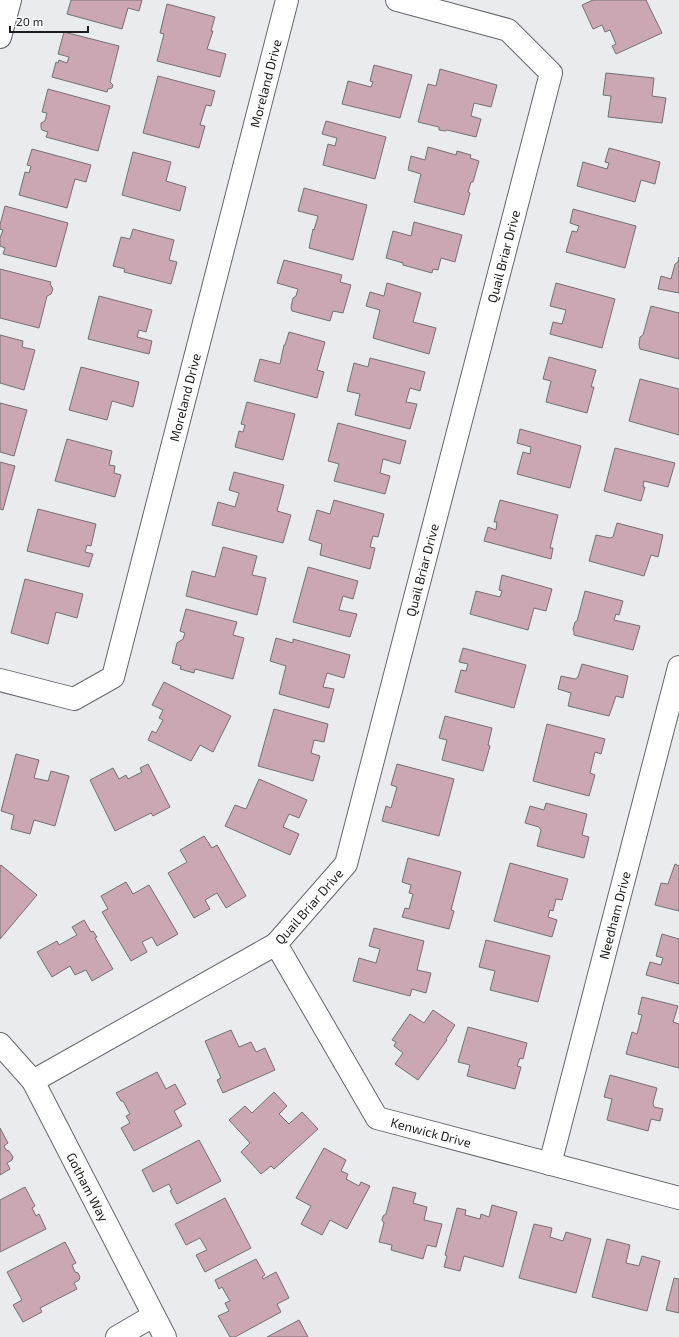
<svg xmlns="http://www.w3.org/2000/svg" width="679" height="1337" font-family="'Exo 2',sans-serif">
<rect width="100%" height="100%" fill="#eaebef"/>
<g fill="#caa7b3" stroke="#747072">
<path d="M71,0H142L139,11L128,8L122,29L67,14Z"/>
<path d="M593,0H646L662,33L616,54L612,46L616,44L610,30L605,32L602,25L593,29L582,5Z"/>
<path d="M167,4L215,17L211,31H213L207,49L226,54L220,77L157,61L164,34L160,33Z"/>
<path d="M64,32L119,46L110,82L113,85L112,88L108,89L107,92L52,77L56,62L58,63L59,60L67,63L69,57L58,54Z"/>
<path d="M374,65L412,75L400,118L342,104L348,81L371,87L373,82L370,81Z"/>
<path d="M440,69L497,85L491,107L474,103L471,116L481,119L476,137L447,130L445,131L439,130V127L418,122L428,84L436,86Z"/>
<path d="M606,73L654,78L652,96L666,98L662,123L608,117L611,96L603,95Z"/>
<path d="M158,76L215,91L211,106L206,105L200,125L205,126L199,148L143,133Z"/>
<path d="M48,89L110,106L98,151L46,137L48,132L42,130L41,128V123L45,121L47,113L42,112Z"/>
<path d="M326,121L386,137L375,179L323,165L328,144L335,146L337,138L322,134Z"/>
<path d="M428,147L456,155L457,151L471,155L470,158L479,161L473,182H471L468,192L470,193L464,215L414,202L421,174L408,170L411,156L425,160Z"/>
<path d="M609,148L660,162L655,184L641,180L635,202L577,186L583,162L607,169L609,163L605,162Z"/>
<path d="M32,149L91,165L86,182L75,179L67,208L19,195L25,172L29,173L31,166L27,165Z"/>
<path d="M133,152L171,162L166,181L186,187L180,211L122,195Z"/>
<path d="M304,188L367,205L353,260L309,248L313,229L314,230L318,216L298,211Z"/>
<path d="M5,206L68,223L56,267L3,254L5,248L0,246V238L3,230L0,229V225Z"/>
<path d="M573,209L636,226L625,268L566,252L572,231L577,232L579,226L570,223Z"/>
<path d="M414,222L462,235L455,262L441,258L438,270L433,269L432,273L403,265V263L386,258L393,231L411,236Z"/>
<path d="M133,229L174,240L169,260L177,262L171,284L124,272L125,269L113,266L121,237L130,239Z"/>
<path d="M679,257V293L658,289L661,276L671,279L675,264L678,262Z"/>
<path d="M284,260L342,275L340,282L351,285L343,313L333,311L330,321L292,311L291,307L293,298L296,296L298,289L277,283Z"/>
<path d="M0,269L51,282L50,284L53,289L51,294L47,296L39,328L0,318Z"/>
<path d="M387,283L421,293L413,322L436,328L429,354L373,338L380,310L366,306L370,292L384,296Z"/>
<path d="M556,283L615,299L602,348L550,334L553,322L562,324L566,310L550,306Z"/>
<path d="M99,296L152,310L146,332L139,330L137,337L152,341L149,354L88,339Z"/>
<path d="M651,306L679,313V359L640,349L639,344L640,337L643,335Z"/>
<path d="M289,332L325,342L317,370L324,372L317,398L254,381L260,359L280,364L284,345H285Z"/>
<path d="M0,335L23,341L22,347L35,350L24,390L0,383Z"/>
<path d="M549,357L596,370L591,387H594L587,413L546,402L551,381L543,379Z"/>
<path d="M370,358L425,372L420,391L410,388L406,402L417,404L410,429L355,415L360,394L347,391L354,363L368,367Z"/>
<path d="M81,367L139,382L133,407L112,401L107,420L69,410Z"/>
<path d="M640,379L679,389V435L629,421Z"/>
<path d="M247,402L295,414L283,460L235,447L239,431L243,432L245,425L241,424Z"/>
<path d="M0,403L27,410L14,456L0,452Z"/>
<path d="M338,423L406,441L400,464L383,459L380,473L390,476L385,494L334,481L339,464L328,461Z"/>
<path d="M520,429L581,446L570,488L517,474L523,452L530,454L531,447L517,443Z"/>
<path d="M67,439L112,451L109,465L115,466L114,473L121,475L115,497L55,481Z"/>
<path d="M615,448L675,463L668,487L644,481L643,487H645L641,501L604,491Z"/>
<path d="M0,462L15,466L3,510L0,509Z"/>
<path d="M234,472L284,485L277,511L291,515L283,543L212,525L218,502L235,507L239,493L229,490Z"/>
<path d="M334,500L384,514L378,537L373,536L370,547L375,548L370,569L320,555L322,544L309,540L317,510L330,514Z"/>
<path d="M500,500L558,515L550,548H553L551,559L484,541L488,527L496,530L497,522H494Z"/>
<path d="M38,509L96,524L91,546L87,545L85,552L93,554L89,567L27,551Z"/>
<path d="M617,523L663,535L658,557L651,555L644,576L589,561L596,535L610,538L613,537Z"/>
<path d="M223,547L257,556L252,575L266,578L257,615L186,596L192,571L215,577Z"/>
<path d="M308,567L358,581L353,599L343,596L339,610L357,614L350,637L293,622Z"/>
<path d="M502,575L552,589L546,611L534,608L528,630L470,614L476,591L500,597L502,591L499,590Z"/>
<path d="M25,579L83,594L77,618L56,612L48,644L11,633Z"/>
<path d="M585,591L623,601L619,615L616,614L614,620L640,626L633,650L574,635V632L573,629L575,622L577,621Z"/>
<path d="M186,609L237,622L233,635L244,638L233,679L195,669L194,673L180,669L181,666L172,663L177,643L183,639L185,633L180,631Z"/>
<path d="M276,638L293,643V639L350,655L344,678L327,673L323,687L334,689L329,708L279,694L286,666L270,661Z"/>
<path d="M463,648L526,665L514,708L455,692L461,670L466,671L468,664L459,662Z"/>
<path d="M582,664L628,676L623,698L616,696L609,716L568,706L571,693L558,689L561,676L575,679L578,677Z"/>
<path d="M164,682L231,716L213,752L200,745L191,761L148,740L152,731L156,733L163,720L159,718L163,710L152,705Z"/>
<path d="M274,709L328,724L324,742L314,740L311,753L320,756L313,781L258,766Z"/>
<path d="M445,716L492,728L488,745L490,746L483,771L442,760L447,740L439,738Z"/>
<path d="M547,724L605,739L601,754L595,752L590,773L595,775L589,796L533,781Z"/>
<path d="M16,754L39,760L34,778L48,781L51,771L69,776L55,826L34,820L30,834L11,829L14,815L1,811Z"/>
<path d="M148,764L170,807L153,816L151,813L115,831L90,780L113,768L119,779L126,775L128,779L142,772L140,768Z"/>
<path d="M397,764L454,779L439,836L382,821L386,806L391,808L397,787L391,785Z"/>
<path d="M259,779L307,800L299,818L289,814L283,827L299,834L290,855L225,826L235,805L246,809Z"/>
<path d="M546,803L587,814L582,835L589,837L584,858L537,846L541,830L539,827L525,823L530,806L544,810Z"/>
<path d="M204,836L212,848L217,845L246,896L226,908L217,893L205,900L210,909L194,918L168,873L187,862L180,850Z"/>
<path d="M408,858L461,872L451,910L454,911L449,929L402,917L405,908L409,909L413,894L409,893L411,885L402,882Z"/>
<path d="M510,863L568,879L562,900L556,899L553,911L550,910L548,917L557,920L552,937L494,921Z"/>
<path d="M675,864L679,866V911L655,905L661,883L668,884Z"/>
<path d="M1,865L37,895L0,939V866Z"/>
<path d="M126,882L133,894L149,885L178,934L157,946L152,937L142,942L147,952L131,961L102,912L108,909L101,896Z"/>
<path d="M84,920L91,932L93,931L97,937L95,938L113,969L92,981L86,970L75,975L70,966L52,977L37,952L57,941L59,945L77,935L72,927Z"/>
<path d="M374,928L424,941L417,970L431,973L426,993L412,989L410,996L353,981L359,958L376,963L380,949L369,946Z"/>
<path d="M662,934L679,939V984L646,975L650,962L661,965L663,958L656,956Z"/>
<path d="M486,940L550,956L538,1002L490,990L495,971L479,967Z"/>
<path d="M642,997L678,1006L673,1022L679,1024V1068L626,1054L632,1032L637,1034L642,1015L638,1014Z"/>
<path d="M433,1010L455,1025L446,1039L447,1040L418,1080L395,1064L403,1053L394,1046L396,1042L392,1040L410,1014L424,1023Z"/>
<path d="M468,1027L527,1043L523,1059L520,1058L517,1066L521,1067L515,1089L467,1076L470,1065L458,1062Z"/>
<path d="M231,1030L239,1047L251,1042L256,1052L265,1048L275,1070L223,1093L217,1080L221,1078L205,1041Z"/>
<path d="M157,1072L166,1089L175,1084L186,1104L174,1111L182,1126L134,1151L121,1128L130,1123L126,1116L130,1114L123,1101H121L116,1093Z"/>
<path d="M610,1075L657,1088L653,1103L654,1107L663,1109L660,1121L651,1119L648,1131L607,1120L612,1099L604,1097Z"/>
<path d="M274,1092L287,1106L279,1114L289,1124L302,1112L318,1129L274,1169L271,1166L261,1174L241,1152L250,1143L229,1120L245,1106L252,1113Z"/>
<path d="M0,1128L8,1143L4,1146L6,1150L9,1151L13,1157L12,1160L7,1163L10,1169L0,1175Z"/>
<path d="M199,1140L221,1181L177,1204L170,1191L172,1190L169,1184L153,1192L142,1170Z"/>
<path d="M324,1148L346,1160L341,1171L348,1174L346,1179L359,1186L361,1182L370,1186L347,1229L330,1220L322,1235L301,1224L311,1206L296,1198Z"/>
<path d="M25,1187L35,1206L32,1208L36,1216L39,1214L46,1229L0,1252V1200Z"/>
<path d="M393,1187L416,1193L413,1203L427,1207L424,1220L442,1224L436,1247L427,1245L423,1259L391,1250L392,1245L379,1242L384,1223L382,1220L383,1216L386,1214Z"/>
<path d="M225,1198L251,1248L205,1272L196,1255L207,1250L200,1238L186,1245L175,1224Z"/>
<path d="M492,1205L517,1212L503,1267L464,1256L460,1271L444,1267L447,1256L445,1255L457,1208L466,1210L465,1215L480,1219L481,1214L489,1217Z"/>
<path d="M534,1224L552,1228L550,1237L563,1241L566,1232L591,1239L576,1293L519,1278Z"/>
<path d="M607,1239L630,1245L626,1263L639,1266L642,1256L660,1261L647,1311L592,1297Z"/>
<path d="M65,1242L76,1263L72,1265L75,1272L78,1273L80,1277L79,1280L74,1283L77,1289L40,1308L42,1312L23,1322L13,1305L22,1300L7,1272Z"/>
<path d="M256,1259L265,1275L262,1277L263,1279L276,1272L289,1298L277,1304L281,1312L235,1337H230L218,1316L229,1311L225,1303L230,1301L222,1287L219,1289L215,1280Z"/>
<path d="M674,1278L679,1279V1313L666,1310Z"/>
<path d="M299,1320L308,1337H267Z"/>
</g>
<g fill="none" stroke-linecap="round" stroke-linejoin="round">
<defs>
<g id="minor">
<path d="M0,37L10,0"/>
<path id="s1" d="M0,680L74,699L113,677L287,0"/>
<path id="s2" d="M276,944L377,1118L679,1198"/>
<path id="s3" d="M0,1044L33,1081L165,1337"/>
<path id="s4" d="M33,1081L276,944L346,864L551,73L508,30L397,0"/>
<path id="s5" d="M550,1164L679,667"/>
<path d="M117,1337L153,1316"/>
</g>
</defs>
<use href="#minor" stroke="#66676b" stroke-width="24"/>
<use href="#minor" stroke="#fff" stroke-width="22"/>
</g>
<g text-anchor="middle" dominant-baseline="central" stroke-width="3.5" stroke-linejoin="round" paint-order="stroke">
<g font-size="13" fill="#1d1d1e" stroke="#f8f9fc">
<text stroke="none"><textPath href="#s1" startOffset="734">Moreland Drive</textPath></text>
<text stroke="none"><textPath href="#s4" startOffset="1013">Quail Briar Drive</textPath></text>
<text stroke="none"><textPath href="#s1" startOffset="410">Moreland Drive</textPath></text>
<text stroke="none"><textPath href="#s4" startOffset="689">Quail Briar Drive</textPath></text>
<text stroke="none"><textPath href="#s4" startOffset="329">Quail Briar Drive</textPath></text>
<text stroke="none"><textPath href="#s5" startOffset="257">Needham Drive</textPath></text>
<text stroke="none"><textPath href="#s2" startOffset="257">Kenwick Drive</textPath></text>
<text stroke="none"><textPath href="#s3" startOffset="169">Gotham Way</textPath></text>
</g>
</g>
<path d="M10 26v6h78v-6" fill="none" stroke="#1d1d1e" stroke-width="2"/>
<text x="16" y="26" font-size="12" fill="#1d1d1e" stroke="#f8f9fc" stroke-width="3" paint-order="stroke">20 m</text>
</svg>
